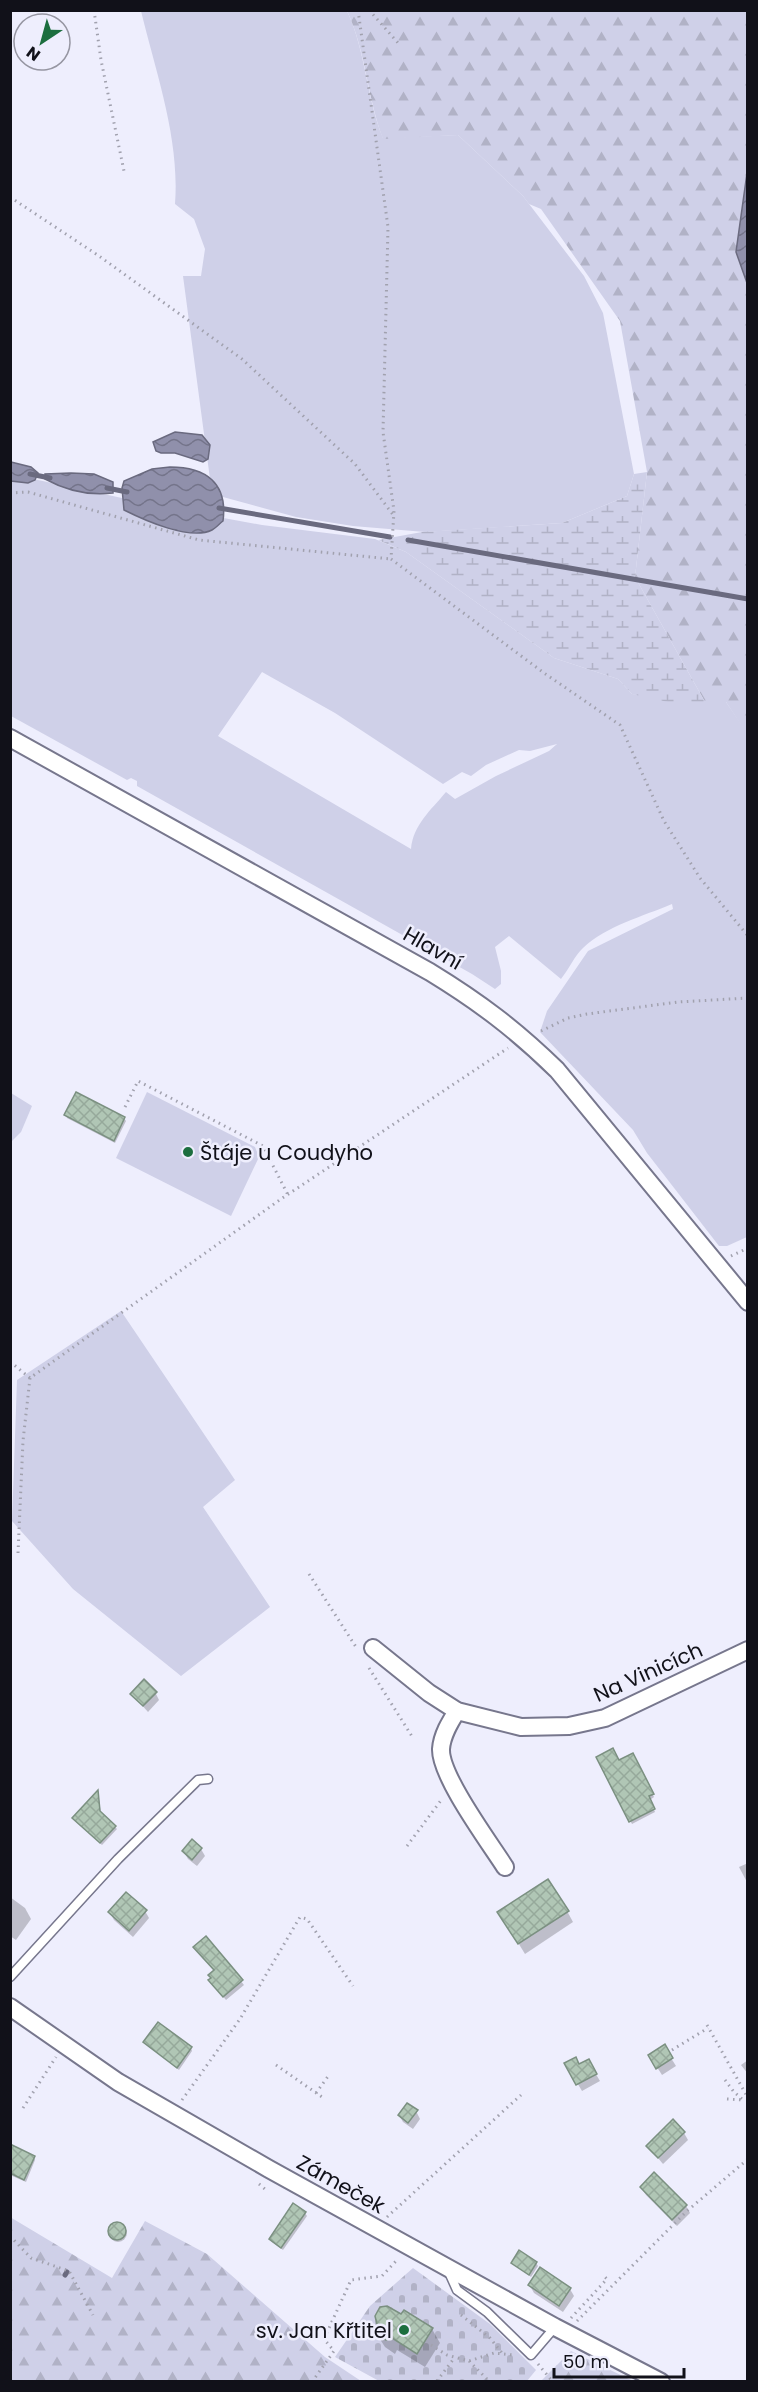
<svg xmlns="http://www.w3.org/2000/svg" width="758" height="2392" font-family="Poppins,sans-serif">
<defs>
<pattern id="forest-firs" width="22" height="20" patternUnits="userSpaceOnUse" patternTransform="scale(1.5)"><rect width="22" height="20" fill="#cfd0e8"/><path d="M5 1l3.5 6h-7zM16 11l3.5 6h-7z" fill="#b1b2c6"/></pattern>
<pattern id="wetland-marsh" width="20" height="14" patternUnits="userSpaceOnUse" patternTransform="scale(1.5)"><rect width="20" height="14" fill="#cfd0e8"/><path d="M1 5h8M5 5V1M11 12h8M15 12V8" fill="none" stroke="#b1b2c6"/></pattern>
<pattern id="cemetery-stones" width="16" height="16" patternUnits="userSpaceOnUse" patternTransform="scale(1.5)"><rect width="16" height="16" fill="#cfd0e8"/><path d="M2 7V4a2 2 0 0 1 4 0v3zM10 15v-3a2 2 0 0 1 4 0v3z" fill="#b1b2c6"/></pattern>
<pattern id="water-waves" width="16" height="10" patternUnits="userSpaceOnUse" patternTransform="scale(1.5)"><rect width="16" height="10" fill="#9090ab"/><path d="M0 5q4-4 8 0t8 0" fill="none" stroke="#74748a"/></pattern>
<pattern id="building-cross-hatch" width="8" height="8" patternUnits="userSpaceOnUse" patternTransform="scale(1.5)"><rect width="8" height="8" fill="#b0c6b5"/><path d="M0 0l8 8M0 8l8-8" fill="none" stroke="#96a99b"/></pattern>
</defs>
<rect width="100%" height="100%" fill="#eeeefd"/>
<g fill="#cfd0e8" fill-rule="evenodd">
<path d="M141,11H347C366,51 366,97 383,138L458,135L523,196L584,276L603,313L634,474L627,496L562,523L425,532L353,526L296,517L212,494L183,276H201L205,249L194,219L175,204C180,139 156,73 141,11Z"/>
<path d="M10,474L164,507L262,525L375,539L406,552L554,658L618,679L632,694L726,702L748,734L747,1237L727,1246H719L647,1153L633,1130L540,1032L547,1011L588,951L673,909L672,904C644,916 606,926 583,948C575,955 569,969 561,979L509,936L495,947L501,971V984L495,989L472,974L137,786V781L131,778L127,780L11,716ZM262,672L335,713L443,784L462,772L471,776L486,765L519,750L530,751L557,744L549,751L496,776L455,799L446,792C431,810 413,825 411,849L218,736Z"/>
<path d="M147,1092L255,1147L259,1157L231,1216L116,1158Z"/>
<path d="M11,1093L32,1106L21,1132L11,1142Z"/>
<path d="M121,1311L235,1480L203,1507L270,1607L181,1676L73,1589L12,1521L17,1380Z"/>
</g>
<g fill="url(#forest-firs)">
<path d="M347,11H747L748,172L736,252L748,283L747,734L726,702H705L635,577L647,472L620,321L541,209L529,204L523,196L458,135L383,139C367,97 366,51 347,11Z"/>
<path d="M10,2217L112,2278L145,2221L207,2254L325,2357L361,2381H11Z"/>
<path d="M571,2351L633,2381H541Z"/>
</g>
<path fill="url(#wetland-marsh)" d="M647,472L635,577L705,702H668L632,694L618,679L554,658L406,552L378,540L422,532L562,523L627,496L634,474Z"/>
<path fill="url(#cemetery-stones)" d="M413,2268L490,2324L536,2370L527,2381H379L335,2357L370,2306Z"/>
<g fill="url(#water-waves)" stroke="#6a6a7f" stroke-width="1.5">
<path d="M747,173V283L736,252Z"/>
<path d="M175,432L202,435L210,445L208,459L203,462L175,453H161L156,451L153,442Z"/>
<path d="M11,462L31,467L38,473L35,480L28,483L11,481Z"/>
<path d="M170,467C206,467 228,483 223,521C220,523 216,528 212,530C190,541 144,520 124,510L122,488L124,481L152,469Z"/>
<path d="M71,473L94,474L113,482V493C89,496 67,491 45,479V474Z"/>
</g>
<g fill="#0003">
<path d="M66,1115L124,1118L126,1121L115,1143L67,1118Z"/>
<path d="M155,1692L159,1700L148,1712L132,1694Z"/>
<path d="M632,1755L654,1797L650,1800L655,1812L632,1824L598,1757L618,1762Z"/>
<path d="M98,1792L101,1814L117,1829L102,1845L74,1818Z"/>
<path d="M201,1849L205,1856L197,1866L188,1859L184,1852Z"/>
<path d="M748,1863V1884L739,1867Z"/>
<path d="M10,1897L25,1908L31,1919L16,1940L10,1936Z"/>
<path d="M145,1911L149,1918L133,1937L114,1920L110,1913Z"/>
<path d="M567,1911L573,1922L525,1954L506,1923Z"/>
<path d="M206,1938L244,1985L226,2000L210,1981L215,1971L195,1948Z"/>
<path d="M144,2042L191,2048L192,2051L179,2070Z"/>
<path d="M664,2047L676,2066L662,2075L650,2056Z"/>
<path d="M748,2060V2074L741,2065Z"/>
<path d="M588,2061L600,2081L582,2091L566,2064L579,2066Z"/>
<path d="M416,2111L420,2119L413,2129L403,2122L399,2115Z"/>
<path d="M684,2133L688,2140L663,2164L648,2146Z"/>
<path d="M10,2146L34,2157L35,2160L26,2182L10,2175Z"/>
<path d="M654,2174L686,2206L690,2213L677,2226L646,2195L641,2188Z"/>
<path d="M305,2213L307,2216L283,2250L272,2242L270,2239Z"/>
<circle cx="118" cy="2233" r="9"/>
<path d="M513,2263H536L538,2266L531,2277Z"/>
<path d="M530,2286L570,2289L574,2296L563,2312L534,2293Z"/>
<path d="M432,2329L440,2343L425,2367L397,2350L395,2354L385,2347L376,2333Z"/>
</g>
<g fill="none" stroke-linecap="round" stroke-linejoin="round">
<g stroke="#6a6a7f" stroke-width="5">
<path d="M30,474L50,478"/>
<path d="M107,488L127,492"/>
<path d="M219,508L390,537"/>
<path d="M408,540L748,599"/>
<path d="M65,2275L67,2272"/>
</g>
</g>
<g fill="url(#building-cross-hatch)" stroke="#7b9081" stroke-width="1.5">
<path d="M76,1092L125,1117L114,1141L64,1115Z"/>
<path d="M144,1679L157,1692L143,1706L130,1694Z"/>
<path d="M613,1748L619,1760L633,1753L654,1794L649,1796L655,1809L629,1822L596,1757Z"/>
<path d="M98,1790L100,1811L116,1826L100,1843L72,1818Z"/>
<path d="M192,1839L202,1848L192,1860L182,1851Z"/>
<path d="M548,1879L569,1911L518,1944L497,1912Z"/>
<path d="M126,1892L147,1910L129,1931L108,1912Z"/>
<path d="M206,1936L243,1980L223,1997L208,1980L211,1978L208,1975L214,1970L193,1947Z"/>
<path d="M158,2022L192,2047L177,2068L143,2042Z"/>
<path d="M665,2044L673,2058L656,2069L648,2055Z"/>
<path d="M576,2057L579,2064L589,2059L597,2074L576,2085L564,2063Z"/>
<path d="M407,2103L418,2110L408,2123L398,2115Z"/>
<path d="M673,2119L685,2132L658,2158L646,2146Z"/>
<path d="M10,2144L35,2156L24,2180L10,2173Z"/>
<path d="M654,2172L687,2205L672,2220L640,2187Z"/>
<path d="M293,2203L306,2212L281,2248L269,2239Z"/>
<circle cx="117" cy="2231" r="9"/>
<path d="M519,2250L537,2262L529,2275L511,2263Z"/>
<path d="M540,2267L571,2288L559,2306L528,2285Z"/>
<path d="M387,2306L401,2314L404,2310L433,2328L417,2354L389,2336L386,2340L374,2333L378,2328L375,2316L380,2307Z"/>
</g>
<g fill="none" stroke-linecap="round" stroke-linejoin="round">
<defs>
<g id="lane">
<path d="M10,1977L118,1859L198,1780L208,1779"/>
<path d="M448,2270L457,2290L487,2312L531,2355L555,2327"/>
</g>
<g id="street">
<path d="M10,738L430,972C479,1002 515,1029 557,1070L748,1302"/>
<path d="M373,1648L429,1693L457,1711L521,1727L569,1726L605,1718L748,1650"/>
<path d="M457,1711C450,1722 442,1735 441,1749C440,1776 489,1842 505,1867"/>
<path d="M10,2007L118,2082L269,2169L555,2327L661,2382"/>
</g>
</defs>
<use href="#lane" stroke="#77778d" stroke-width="11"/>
<use href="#street" stroke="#77778d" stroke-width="20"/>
<g stroke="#a1a1ae" stroke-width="3" stroke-dasharray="1.5 4.5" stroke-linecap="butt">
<path d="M94,10L101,60L124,171"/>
<path d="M358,10L388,227L383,432L394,511L391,559L544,673L620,725L664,821L700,878L748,936"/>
<path d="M369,10L399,44"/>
<path d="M10,197L99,256L242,359L355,464L394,516"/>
<path d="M10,493L28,492L199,540L391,559"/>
<path d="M541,1031L568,1018L587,1014L678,1002L748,998"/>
<path d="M125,1107L138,1081L263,1146L288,1195"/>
<path d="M731,1256L748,1248"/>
<path d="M10,1366L13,1364L30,1378L281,1199L508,1048"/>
<path d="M18,1553L23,1441L30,1378"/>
<path d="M309,1574L356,1647"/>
<path d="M369,1668L413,1738"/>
<path d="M407,1846L442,1799"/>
<path d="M707,2025L748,2098"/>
<path d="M672,2050L708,2028"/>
<path d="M276,2065L322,2097"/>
<path d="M725,2080L734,2092L743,2100"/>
<path d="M316,2093L329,2075"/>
<path d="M727,2099L743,2100"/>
<path d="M182,2100L240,2019L300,1917L307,1919L353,1986"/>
<path d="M23,2108L56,2057"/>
<path d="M259,2184L266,2190"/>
<path d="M387,2217L521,2095"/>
<path d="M10,2236L31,2258L69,2271L93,2315"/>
<path d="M461,2315L490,2338L502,2353"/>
<path d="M571,2318L607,2279L605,2277"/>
<path d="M577,2321L687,2211L748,2159"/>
<path d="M431,2345L447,2355L469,2361L494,2353L513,2355"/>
<path d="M469,2361L490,2382"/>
<path d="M538,2364L553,2382"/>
<path d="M437,2381L455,2357"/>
<path d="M312,2382L334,2351L324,2339L351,2280L382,2276L397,2260"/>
</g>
<use href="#lane" stroke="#fff" stroke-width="8"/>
<use href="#street" stroke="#fff" stroke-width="16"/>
</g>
<g fill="#1c6e3f" stroke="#eeeefd" stroke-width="2">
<circle cx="188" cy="1152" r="6"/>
<circle cx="404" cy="2330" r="6"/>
</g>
<g text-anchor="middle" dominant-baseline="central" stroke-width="5" stroke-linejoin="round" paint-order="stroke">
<g font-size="21" fill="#111119" stroke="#eeeefd">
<text transform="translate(433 948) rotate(30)">Hlavní</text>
<text transform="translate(648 1672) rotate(-24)">Na Vinicích</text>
<text transform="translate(341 2184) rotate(29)">Zámeček</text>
</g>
<g font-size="21" fill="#111119" stroke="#eeeefd" text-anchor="start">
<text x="200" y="1152">Štáje u Coudyho</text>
<text x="392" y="2330" text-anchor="end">sv. Jan Křtitel</text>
</g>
</g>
<rect width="758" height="2392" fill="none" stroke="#111119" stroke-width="24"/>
<g transform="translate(42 42) rotate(216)"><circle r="28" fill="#eeeefd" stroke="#9696a2" stroke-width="1.5"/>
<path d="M0-4.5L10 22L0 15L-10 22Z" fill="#1c6e3f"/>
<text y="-9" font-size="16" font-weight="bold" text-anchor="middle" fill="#111119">N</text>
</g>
<path d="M554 2368v9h130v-9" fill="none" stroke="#111119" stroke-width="3"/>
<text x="563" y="2368" font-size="18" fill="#111119" stroke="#eeeefd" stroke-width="4.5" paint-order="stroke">50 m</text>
</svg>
